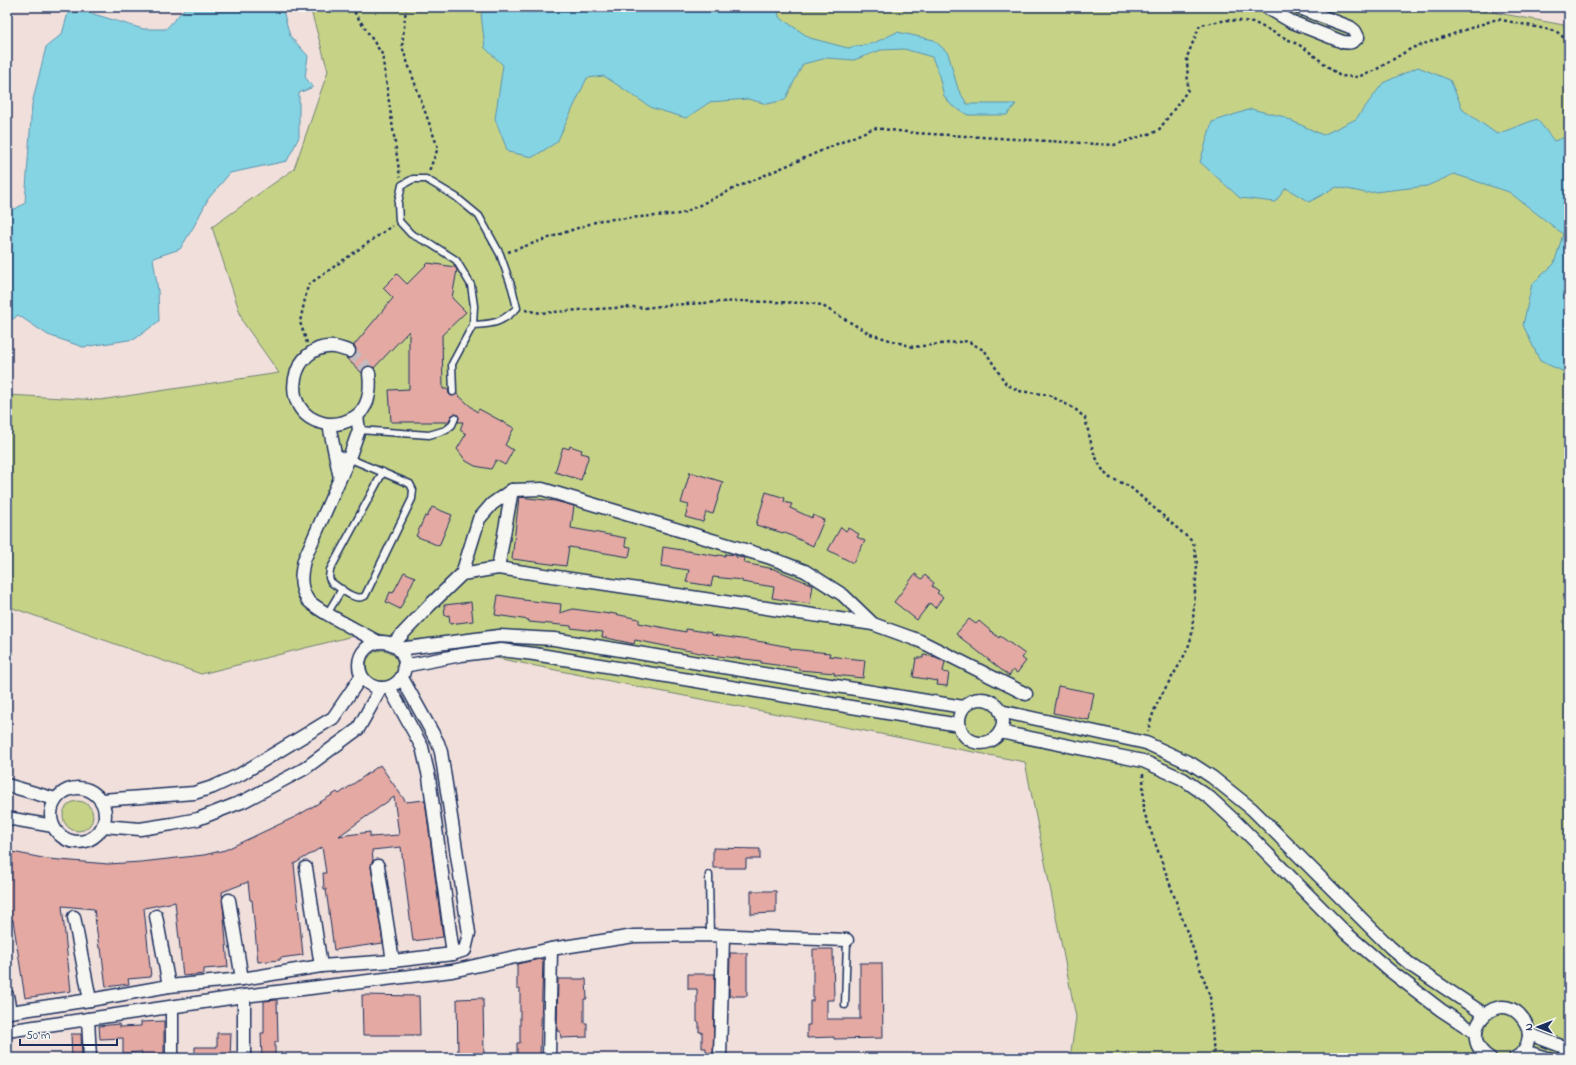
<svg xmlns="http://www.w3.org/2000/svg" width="1576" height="1065" font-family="'Indie Flower',sans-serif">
<rect width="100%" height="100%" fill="#f0dfda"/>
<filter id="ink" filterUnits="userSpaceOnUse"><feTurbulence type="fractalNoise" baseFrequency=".025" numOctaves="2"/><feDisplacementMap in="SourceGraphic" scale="8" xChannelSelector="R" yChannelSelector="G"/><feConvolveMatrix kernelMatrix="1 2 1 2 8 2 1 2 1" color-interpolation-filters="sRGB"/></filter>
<g filter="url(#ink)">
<g fill="#c6d387" stroke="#708172">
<path d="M310,7H1465L1569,26V1058H1070L1076,1017L1025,762L654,690L369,632L201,674L7,606V395L100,400L279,373L243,322L212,227L294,169L328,71Z"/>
<circle cx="382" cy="666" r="16"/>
<circle cx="78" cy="816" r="15"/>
</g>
<g fill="#85d4e3" stroke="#5b92ae">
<path d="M186,7H282L290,36L308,56L305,77L313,87L299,93V137L287,161L230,173L208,199L194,226L180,249L153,258L158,291L159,321L135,339L83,347L48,335L18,315L7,324V205L15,209L25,203L32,104L46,47L62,34L68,13L87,12L143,29H166Z"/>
<path d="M489,7H778L779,17L810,38L848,48L874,43L897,32L934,40L948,53L958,89L967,104H1016L1007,115H968L952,106L944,96L938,72L932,57L904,49L881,50L854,60L827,58L803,64L785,100L767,104L748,99L710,102L686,118L652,108L604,76L587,78L557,142L533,157L508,152L495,119L503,65L485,48L481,14Z"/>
<path d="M1418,67L1450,80L1463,110L1497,134L1537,119L1554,141L1568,136L1569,134V374L1540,361L1523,325L1532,284L1554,264L1563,234L1509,192L1454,174L1427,186L1366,193L1337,187L1309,202L1286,188L1275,202L1240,198L1200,162L1212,122L1251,109L1281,116L1323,135L1356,119L1383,83Z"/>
</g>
<g fill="#e3a9a2" stroke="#1b2f5e" fill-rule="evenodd">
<path d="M428,263L455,267L457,270L452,298L466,312L442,335L443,389H448L449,394L451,396L457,394L477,412L479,409L514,428L505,445L513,450L505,465L496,460L491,469L475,466L466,461L457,449L466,434L460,430L463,422H458L459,417L456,414L452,415L448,422H391L389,390L409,389V331L374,368L369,366L365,367L362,373L346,358H351L355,356L356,349L354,345L393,298L383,288L397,274L407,284Z"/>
<path d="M570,446L582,450L581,453L589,455L581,480L555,472L563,447L569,449Z"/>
<path d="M690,472L723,482L713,514L706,512L703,522L685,517L689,505L681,503Z"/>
<path d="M766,492L785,498L784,502L792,504L790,508L812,518L813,515L824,520L813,546L783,532V533L756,525Z"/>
<path d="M519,497L555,501L574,506L571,528L626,538L625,546L631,547L629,557L569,547L566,566L512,559Z"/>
<path d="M432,507L452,515L439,546L416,536L425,516L427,517Z"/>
<path d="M841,527L846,531L848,528L859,534L857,537L865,541L853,563L828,550Z"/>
<path d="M663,547L718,556V555L725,556V554L736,555V557L745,558L744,563L774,569L813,585L810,604L772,598L774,587L742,582V580L713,577L711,586L686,582L689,570L661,566Z"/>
<path d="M404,572L415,577L400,609L386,602L390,592L393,593Z"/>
<path d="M915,574L922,579L925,575L934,583L932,586L939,591L937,593L943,597L935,608L930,603L917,620L894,602Z"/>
<path d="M498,595L523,599V600L561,604L560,613L573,609L610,614V613L639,619V623L686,632V629L712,633V635L763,642L790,647V649L830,653L829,656L865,660L863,678L834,675L835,673L799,670V668L761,663V661L710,655L635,640L634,644L602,637L603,632L571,628V626L529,622V620L495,615Z"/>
<path d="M471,602L473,621L450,624L449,615L445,616L444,605Z"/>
<path d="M969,619L976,624L979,621L999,638L1000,636L1025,654L1022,658L1026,661L1017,673L1013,670L1009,676L956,634Z"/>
<path d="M923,655L936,657L945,662L943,672L949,673L947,686L937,685L938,681L913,677L916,658H923Z"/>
<path d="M1058,686L1094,693L1089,720L1053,713Z"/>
<path d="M380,765L406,802L425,800L443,937L413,941L401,847L372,850L373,860L371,867L383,943L334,950L326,889H324L323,873H326L322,847L294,864L303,955L280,958V960L258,962L252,900H250L248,882L222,892L228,967L204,969V974L183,976L175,902L144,908L151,977L128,979L129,984L106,987L101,948H99L94,909L62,906L71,991L25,998L13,920L7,921V851L48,859L108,864L141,862L204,855L225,850L297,816L337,792L339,794ZM394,797L399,835L370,837V832L339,836Z"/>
<path d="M713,848L760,849V859H746V868H713Z"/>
<path d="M751,891H776V913L751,914Z"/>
<path d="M813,949H833L834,1000H827V1019H860V963H882L883,1038L834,1039V1037L807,1038V1025H810V1001H813Z"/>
<path d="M730,953H747V996H729Z"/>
<path d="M540,959H543L540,1058H517V1043H520V989H517V964Z"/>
<path d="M688,974H715L713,1058H706V1048H702V1032H699V1022H697V989H688Z"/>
<path d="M558,979H586L587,999H584V1023H587V1037L561,1038L560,1031H557Z"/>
<path d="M362,995L419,996L420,1035H363Z"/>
<path d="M483,998L484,1056H458L457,999Z"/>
<path d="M277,1000L278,1042H275V1058H262L261,1033H264V1001Z"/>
<path d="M164,1021V1054L142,1055V1052L123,1053V1038L100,1039L99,1026L119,1024L120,1027L141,1026V1022Z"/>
<path d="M217,1033H231L230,1058H195V1047H217Z"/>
<path d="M71,1034H81L82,1058H72Z"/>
</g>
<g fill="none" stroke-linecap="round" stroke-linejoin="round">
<path stroke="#c5bcc1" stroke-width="12" stroke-dasharray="12 6" stroke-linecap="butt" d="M349,351L363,363L369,373"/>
<defs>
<g id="lane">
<path d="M453,392L452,364L473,325L474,306L471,285L456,260L431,244L411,234L399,221L398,203L402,185L413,179H426L456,197L479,216L500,254L512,288L517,308C501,323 494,324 473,325"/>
<path d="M359,430L429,435L446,430L452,425L455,418"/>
<path d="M334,452L410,484L413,490L412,499L365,596C355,602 340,588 331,582L329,578L330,570L383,472"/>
<path d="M327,614L342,589"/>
<path d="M709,875L710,935"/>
<path d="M845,1005L847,940"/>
</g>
<g id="street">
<path d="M1266,7L1292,22L1343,42C1350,43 1353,43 1358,37L1355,31L1350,27L1297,7"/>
<path d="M349,351C345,350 340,348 335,347C291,342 276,412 323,423C335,426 345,423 355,417C370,407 371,389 369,373"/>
<path d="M357,416L359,430L349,458L304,560C301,574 299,586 307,599C315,610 363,633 378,642"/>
<path d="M329,425L340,478"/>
<path d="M498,568L512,490"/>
<path d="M462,574L479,519L492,504L512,490L542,489L639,518L768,557L805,571L843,595L873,624"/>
<circle cx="382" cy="665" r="23"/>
<path d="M393,644L429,606L462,574L498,568L873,624L920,641L1026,694"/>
<path d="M399,649L499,636L554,639L963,707"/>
<path d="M404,666L461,655L501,650L534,654L959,725"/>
<path d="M389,687L422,747L429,777L453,954"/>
<circle cx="981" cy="721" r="22"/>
<path d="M1000,711L1146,743L1192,764L1212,777L1252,809L1390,947L1412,966L1484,1014"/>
<path d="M1000,732L1143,761L1183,779L1210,798L1237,823L1346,933L1389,970L1441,1010L1476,1033"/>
<path d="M7,785L55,799"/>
<circle cx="78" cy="815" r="27"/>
<path d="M102,800L194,793L213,787L241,774L333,718L361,677"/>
<path d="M7,818L53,826"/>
<path d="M103,826L140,829L172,824L198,819L244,801L304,769L358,729L381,688"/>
<path d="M378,866L393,961"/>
<path d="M306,868L321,966"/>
<path d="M229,900L242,979"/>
<path d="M156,916L169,986"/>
<path d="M74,917L90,1000L169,986L242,979L321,966L393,961L453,954L465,950L469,933L441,752L438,743L402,678"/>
<path d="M7,995L10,1012L90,1000"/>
<path d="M88,1019L90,1058"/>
<path d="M7,1031L244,996L452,971L551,949L634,936L710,935L847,940"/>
<path d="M1529,1034L1569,1049"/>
<path d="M1524,1051L1546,1058"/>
<path d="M172,1058V1007"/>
<path d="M244,1058V996"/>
<path d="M549,1058L551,949"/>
<path d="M720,1058L723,936"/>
<path d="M1490,1058C1455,1038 1492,989 1519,1014C1525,1020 1529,1027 1529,1036C1528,1045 1523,1054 1515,1058"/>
</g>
</defs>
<use href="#lane" stroke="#1b2f5e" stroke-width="9"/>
<use href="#street" stroke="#1b2f5e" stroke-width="15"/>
<g stroke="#1b2f5e" stroke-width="2.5" stroke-dasharray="3 3" stroke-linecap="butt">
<path d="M351,7L382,54L400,177"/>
<path d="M406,7L402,47L438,148L429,171"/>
<path d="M508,252L601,220L681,214L735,188L874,128L915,133L1114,145L1158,131L1188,90L1187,57L1200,25L1227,20L1253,22L1303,47L1340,76L1357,77L1372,72L1412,48L1497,19L1556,31L1569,42"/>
<path d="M525,310L541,313L578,310L633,307L644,308L669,305L738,301L808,303L821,305L870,334L913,347L968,341L985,351L1006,384L1019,391L1049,395L1075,409L1085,418L1093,451L1100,466L1108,477L1129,486L1193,542L1197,564L1192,633C1190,646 1184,656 1178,667C1166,687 1152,708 1148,732"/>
<path d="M307,343L300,322L308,285L392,226"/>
<path d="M1143,774L1144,812L1210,996L1214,1058"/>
</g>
<use href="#lane" stroke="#f6f6f2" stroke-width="6"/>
<use href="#street" stroke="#f6f6f2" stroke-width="12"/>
</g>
</g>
<rect width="1576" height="1065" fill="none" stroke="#f6f6f2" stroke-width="24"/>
<rect x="12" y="12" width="1552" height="1041" fill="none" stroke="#1b2f5e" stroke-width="1.5" filter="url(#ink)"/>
<g transform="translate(1538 1027) rotate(270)" stroke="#f6f6f2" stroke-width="3" paint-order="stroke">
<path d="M0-3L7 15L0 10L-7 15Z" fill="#1b2f5e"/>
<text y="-6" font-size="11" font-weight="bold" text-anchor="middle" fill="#1b2f5e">N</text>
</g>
<path d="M20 1039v6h97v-6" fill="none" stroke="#1b2f5e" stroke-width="2"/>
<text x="26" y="1039" font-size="12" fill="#1b2f5e" stroke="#f6f6f2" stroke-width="3" paint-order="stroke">50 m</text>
</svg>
